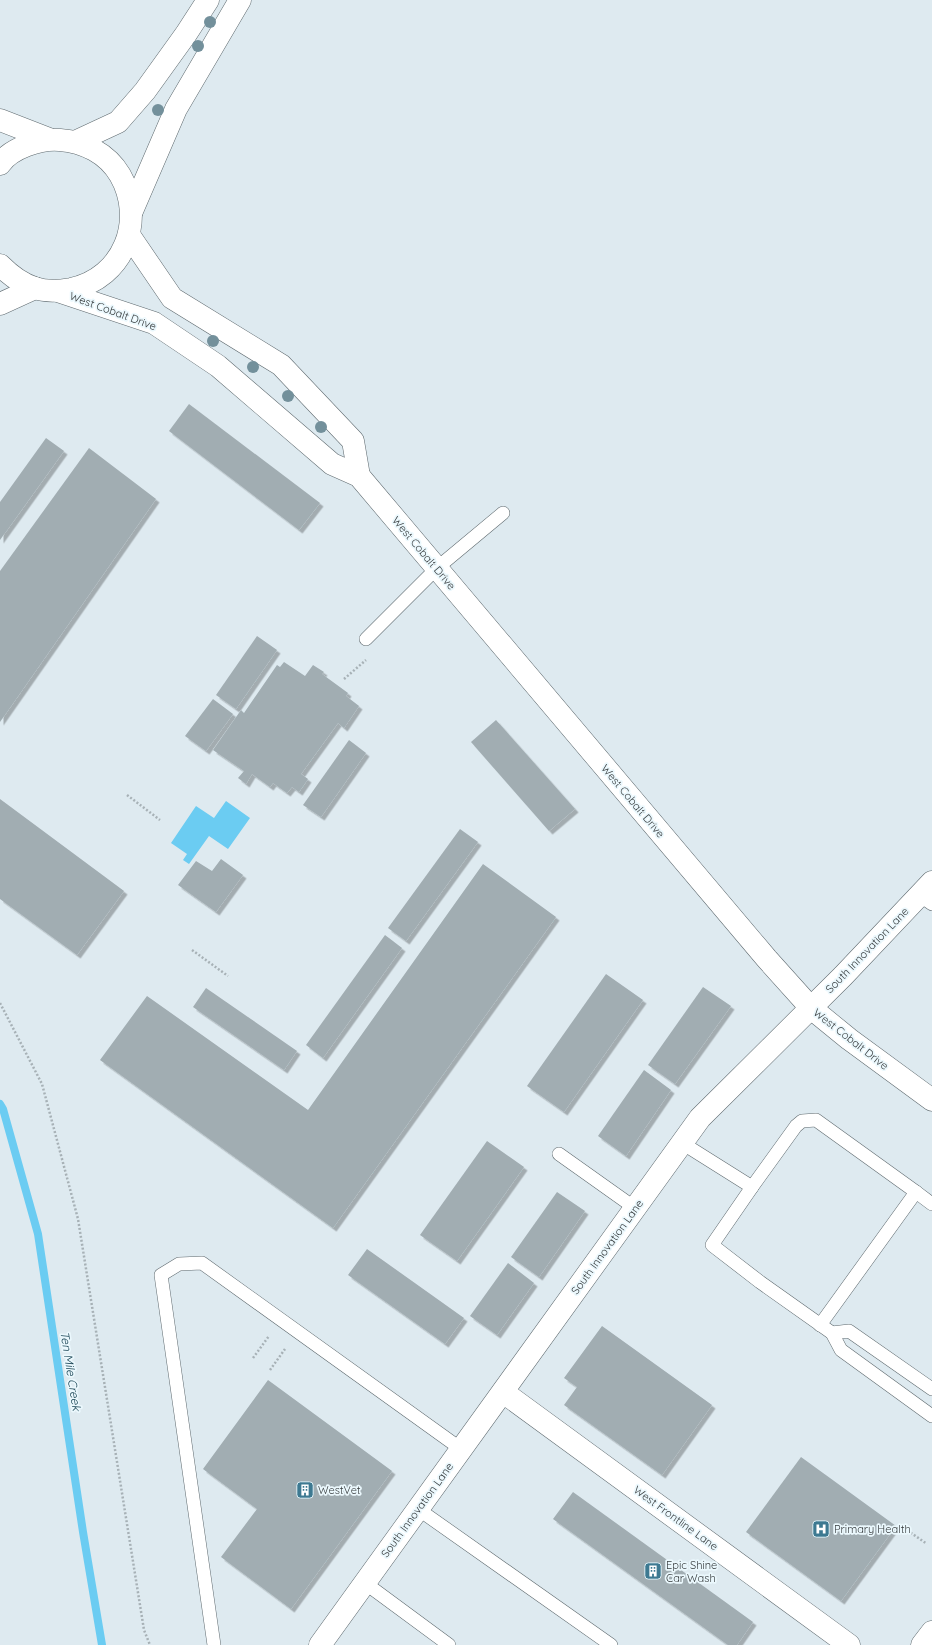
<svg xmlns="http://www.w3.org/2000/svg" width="932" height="1645" font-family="Quicksand,sans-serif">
<defs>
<filter id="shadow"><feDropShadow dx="3.5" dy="3.5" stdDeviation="0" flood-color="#0004"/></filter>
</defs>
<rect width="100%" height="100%" fill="#deeaf0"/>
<path fill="#6bccf2" d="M226,801L250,818L228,849L209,836L189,864L183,860L187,854L171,843L196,806L214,818Z"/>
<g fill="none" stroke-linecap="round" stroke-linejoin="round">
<path stroke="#6bccf2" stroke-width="8" d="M0,1104L3,1109L38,1234L83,1532L102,1645"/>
</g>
<g fill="#a1adb2" filter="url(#shadow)">
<path d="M189,404L320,503L299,530L169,431Z"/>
<path d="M46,438L64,451L0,540V502Z"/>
<path d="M89,448L156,499L0,722V571Z"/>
<path d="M257,636L277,650L236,709L216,695Z"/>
<path d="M284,662L305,676L313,665L324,672L322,674L348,693L346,696L359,706L344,728L338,723L301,774L308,779L299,792L292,787L287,793L273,783L270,787L252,774L246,784L238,778L244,771L213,750L241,710L244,713L277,665L280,667Z"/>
<path d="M213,699L233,714L206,751L185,736Z"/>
<path d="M496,720L575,809L549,831L471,742Z"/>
<path d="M349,740L366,753L321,817L303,805Z"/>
<path d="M0,799L124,891L77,955L0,899Z"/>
<path d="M460,829L478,842L406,941L388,928Z"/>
<path d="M221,859L243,875L216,912L178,885L196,861L212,871Z"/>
<path d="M483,864L556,917L333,1228L100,1060L147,996L308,1110Z"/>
<path d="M385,935L402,948L323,1058L306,1045Z"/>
<path d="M606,974L643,1000L564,1112L527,1086Z"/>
<path d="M703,987L731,1006L675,1084L648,1065Z"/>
<path d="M206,988L297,1051L284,1070L193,1007Z"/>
<path d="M644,1070L671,1090L626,1156L598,1136Z"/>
<path d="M487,1141L524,1167L457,1261L420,1235Z"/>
<path d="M557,1192L585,1211L539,1277L511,1257Z"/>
<path d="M367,1249L464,1318L445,1344L348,1275Z"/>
<path d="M508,1263L534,1283L497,1335L470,1316Z"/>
<path d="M602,1326L712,1405L662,1475L564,1405L577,1387L564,1378Z"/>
<path d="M268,1380L392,1471L291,1609L221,1557L257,1509L203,1469Z"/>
<path d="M801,1457L896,1526L841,1601L746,1532Z"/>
<path d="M573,1492L753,1622L737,1645H728L553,1519Z"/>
</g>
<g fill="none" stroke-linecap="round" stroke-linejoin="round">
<defs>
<g id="service">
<path d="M366,639L437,568L503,513"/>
<path d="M919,895L932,904"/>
<path d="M682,1143L752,1187L712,1245L760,1282L832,1333L841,1350L932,1416"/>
<path d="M559,1154L635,1208"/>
<path d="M752,1187L796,1126L802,1121L816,1120L916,1192L820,1325"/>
<path d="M916,1192L932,1204"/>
<path d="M832,1333L849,1331L932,1389"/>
<path d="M418,1509L611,1645"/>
<path d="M365,1583L449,1645"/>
<path d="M214,1645L161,1275L179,1264L202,1263L461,1449"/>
</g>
<g id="minor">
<path d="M503,1392L849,1645"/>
<path d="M320,1645L700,1118L843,976L932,882"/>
</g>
<g id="tertiary">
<path d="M0,120L49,139"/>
<path d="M75,142L118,122L145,91L186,34L208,0"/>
<path d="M0,164C11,148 41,138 60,140C84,142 107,153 120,175C146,220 124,278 71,289C59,291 46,292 35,288C21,284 10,275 0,265"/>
<path d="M132,211L176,109L240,0"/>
<path d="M129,235L172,298L281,365L353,441L359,476"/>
<path d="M58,291L154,323L218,366L332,464L359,476L767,959L811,1008L849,1039L932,1100"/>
<path d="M0,304L35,288"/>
</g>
<path id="primary" d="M922,1645L932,1632"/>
</defs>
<use href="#service" stroke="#5f6a6f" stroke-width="14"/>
<use href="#minor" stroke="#5f6a6f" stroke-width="23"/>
<use href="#tertiary" stroke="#5f6a6f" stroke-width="23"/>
<use href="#primary" stroke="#5f6a6f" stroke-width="23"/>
<g stroke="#a7b1b6" stroke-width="2.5" stroke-dasharray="2 2" stroke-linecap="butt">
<path d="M344,679L366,660"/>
<path d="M127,795L160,820"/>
<path d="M192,950L228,976"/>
<path d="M0,1003L42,1084L78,1219L144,1630L150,1645"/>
<path d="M253,1358L269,1336"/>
<path d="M270,1370L285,1349"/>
<path d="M904,1528L927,1544"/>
</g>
<use href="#service" stroke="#fff" stroke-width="13"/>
<use href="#minor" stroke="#fff" stroke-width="22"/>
<use href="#tertiary" stroke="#fff" stroke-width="22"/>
<use href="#primary" stroke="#fff" stroke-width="22"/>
</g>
<g fill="#73909b">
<circle cx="210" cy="22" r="6"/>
<circle cx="198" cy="46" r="6"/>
<circle cx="158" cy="110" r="6"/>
<circle cx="213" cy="341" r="6"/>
<circle cx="253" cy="367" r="6"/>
<circle cx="288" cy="396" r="6"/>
<circle cx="321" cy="427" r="6"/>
</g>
<defs>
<symbol id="building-square" viewBox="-11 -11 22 22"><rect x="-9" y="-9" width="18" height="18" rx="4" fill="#3d7991" stroke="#ebf8fd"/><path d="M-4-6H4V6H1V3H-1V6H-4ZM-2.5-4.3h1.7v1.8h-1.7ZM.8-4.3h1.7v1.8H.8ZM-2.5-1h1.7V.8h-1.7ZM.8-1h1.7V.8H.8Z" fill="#fff"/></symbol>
<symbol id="hospital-square" viewBox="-11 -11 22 22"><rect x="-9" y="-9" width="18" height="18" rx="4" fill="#3d7991" stroke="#ebf8fd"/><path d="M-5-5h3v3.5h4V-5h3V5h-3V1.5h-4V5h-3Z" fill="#fff"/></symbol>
</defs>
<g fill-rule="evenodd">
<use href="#building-square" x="295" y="1480" width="20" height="20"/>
<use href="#hospital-square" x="811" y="1519" width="20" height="20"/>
<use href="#building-square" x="643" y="1561" width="20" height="20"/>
</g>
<g text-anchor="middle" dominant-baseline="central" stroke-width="3.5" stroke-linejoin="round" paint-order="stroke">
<g font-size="11" fill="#363b3d" stroke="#ebf8fd">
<text transform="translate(113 311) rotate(20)">West Cobalt Drive</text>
<text transform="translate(424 553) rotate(50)">West Cobalt Drive</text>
<text transform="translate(633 801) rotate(50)">West Cobalt Drive</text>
<text transform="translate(867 950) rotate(-46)">South Innovation Lane</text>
<text transform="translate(851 1039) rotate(38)">West Cobalt Drive</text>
<text transform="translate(607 1247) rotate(-54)">South Innovation Lane</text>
<text transform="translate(417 1510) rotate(-54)">South Innovation Lane</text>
<text transform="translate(676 1518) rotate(36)">West Frontline Lane</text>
</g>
<g font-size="11" fill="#363b3d" stroke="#ebf8fd" text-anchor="start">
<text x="318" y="1490">WestVet</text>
<text x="834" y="1529">Primary Health</text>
<text x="666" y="1565">Epic Shine<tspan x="666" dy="13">Car Wash</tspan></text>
</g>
<g font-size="12" font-style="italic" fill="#184353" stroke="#ebf8fd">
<text transform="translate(71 1371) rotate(81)">Ten Mile Creek</text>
</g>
</g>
</svg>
